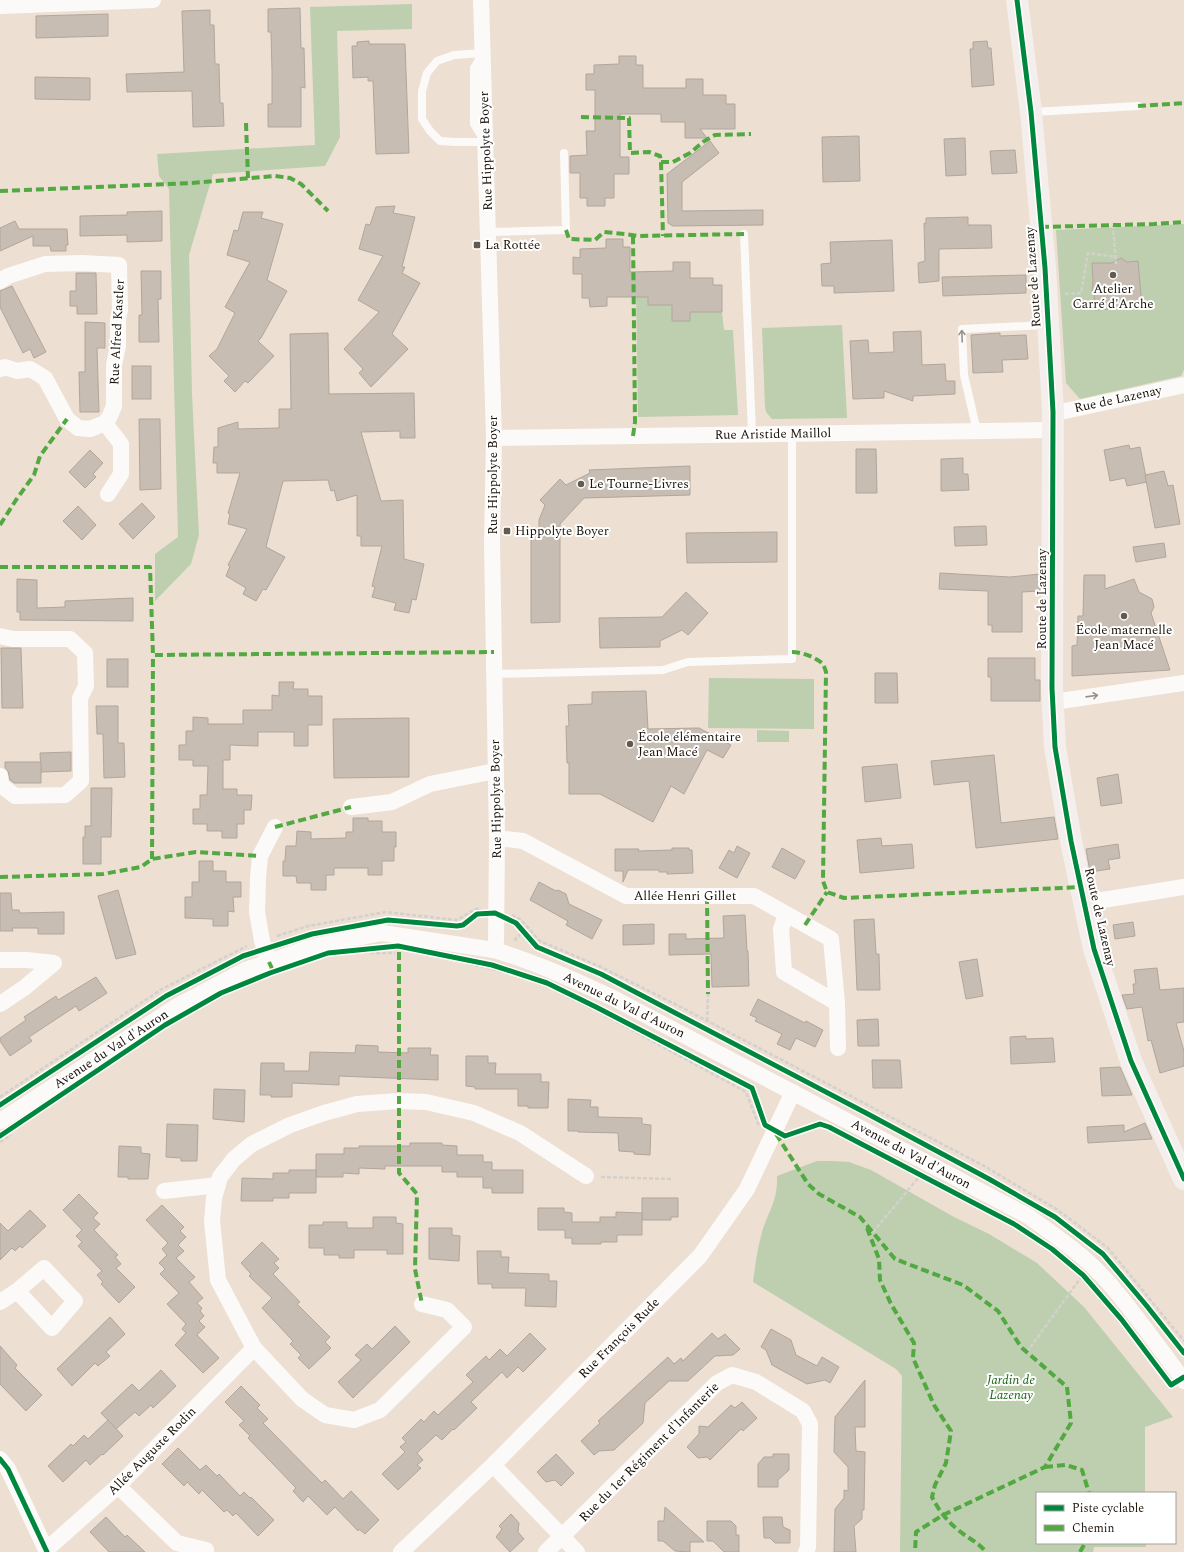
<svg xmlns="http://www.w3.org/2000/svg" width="1184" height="1552" font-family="Spectral,serif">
<rect width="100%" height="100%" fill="#eddfd2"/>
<g fill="#bdcfae" fill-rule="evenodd">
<path d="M412,4V29L337,31L340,137L325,166L213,174L189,255L192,394L199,535L191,564L155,601V554L178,537L169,189L159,176L157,154L315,145L310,7Z"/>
<path d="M1184,224V370L1181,376L1080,399L1066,383L1056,230ZM1121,258L1123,262L1138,261L1141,307H1115L1114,309L1095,310L1094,291H1092L1093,280L1092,263H1111L1112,265Z"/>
<path d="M636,290L648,297V305H672V321H690V312H722L724,330H733L738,415L638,417Z"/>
<path d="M842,325L847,418L772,419L766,412L765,407L762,328Z"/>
<path d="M709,678L814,679V729L708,728Z"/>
<path d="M757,730L789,731V742H757Z"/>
<path d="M817,1161H832L849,1162L871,1170L954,1217L989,1234L1037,1263L1084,1307L1173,1417L1145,1427V1493H1037V1543H1146V1547H1094L1093,1552H900L902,1376L896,1369L753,1282C755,1267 757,1251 761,1236C767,1212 778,1203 777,1176Z"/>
</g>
<g fill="#c8bdb3" stroke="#b1a69c">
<path d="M300,8L301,48H304L305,88L301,87V127H268V104H272V72L271,32H268V9Z"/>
<path d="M210,10V25H214L215,64H219L220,103H223L224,126L193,127L192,91L127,92L126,74L184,72L182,11Z"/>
<path d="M108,14V36L36,38V16Z"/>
<path d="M369,41V44H405L409,153L376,154L373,81H368V77L353,78L352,46H357V42Z"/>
<path d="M987,41L988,48H991L994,85L972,87L970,49H973V42Z"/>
<path d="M619,56H636V65H643V88H686V79H703V95H726V104H735V129H700L707,138H685V122H661V114H620V157H629V174H614V198H605V206H587V198H580V173H570V156L587,155L586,131H595V90H586V74H594V65L619,64Z"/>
<path d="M35,77L90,78V100L35,99Z"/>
<path d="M859,136L860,181L823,182L822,137Z"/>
<path d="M965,138L966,175L946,176L944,139Z"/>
<path d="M710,141L719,153L682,182V211L763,210V225L673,226L668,223L667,174Z"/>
<path d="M1015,150L1017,173L992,174L990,151Z"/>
<path d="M395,206L393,213L415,217L402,267H405L402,273L420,283L392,334L408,349L371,387L359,373L363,369L344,349L379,312L358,300L383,256L359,249L366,224L370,225L376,207Z"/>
<path d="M162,211V241L127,242V235L80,236V216L127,215V212Z"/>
<path d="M243,212H263L261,218L283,224L267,280L287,291L261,338L258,341L274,356L248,383L245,381L235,392L224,381L229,376L209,356L217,349L235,313L225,307L250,262L227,255L234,230L238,231Z"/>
<path d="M968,217V225H991L992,248L939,249V281L919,283L918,263L925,261L924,223L926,224V218Z"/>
<path d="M15,221L19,229H67L68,245H66V251H51L50,246H33V236L0,251V228Z"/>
<path d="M606,239H623V247H630V272L673,271V262H690V278H713V285H722V312H690V321H672V305H648V297H607V306L590,307L589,298H582V274H573V257L580,258V249L606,248Z"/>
<path d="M892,240L894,291L834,293V286H822L821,264L831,263L830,242Z"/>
<path d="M1121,258L1127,262L1138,261L1142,307L1095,310L1094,291H1092L1093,280L1092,263H1112Z"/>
<path d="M141,271H161V299H158L159,342H139V315H142Z"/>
<path d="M76,273H96L97,314H77V306H70V291H76Z"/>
<path d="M1026,275V293L943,296L942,277Z"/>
<path d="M12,286L46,352L34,358L30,349L23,353L0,307V291Z"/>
<path d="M85,322L105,323V348H97L99,412H80L79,372H85Z"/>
<path d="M921,331L922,365L945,364L946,381H955V394L913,396V401L884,391V398L853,399L850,341L868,340L869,353L894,352L893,332Z"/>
<path d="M328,333L329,394L414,393L415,438H400V431L361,432L381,501L403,500L404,559L424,564L416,600L412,599L409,613L394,610L396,603L372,597L375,587L372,586L382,546H361V536H357V495L337,501L334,490L331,491L328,480L283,481L266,547L285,557L266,590L263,589L256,601L243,594L246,588L226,576L230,566L228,565L247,529L228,524L230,514L228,513L240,473H217V463H213L214,447H218V428L238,422V429L279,428V409H291L290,334Z"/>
<path d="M1000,333V336L1026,335L1028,359L1002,360L1003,372L973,373L971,335Z"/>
<rect x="132" y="366" width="19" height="33"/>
<path d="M139,419H160L161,489L140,490Z"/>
<path d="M1129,445L1130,449L1140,447L1147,482L1127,486L1125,478L1110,481L1104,450Z"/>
<path d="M856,449H876L877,493H856Z"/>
<path d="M90,450L103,463L93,474L96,477L85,488L69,472Z"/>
<path d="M963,458V474H968L969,490L941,491V459Z"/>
<path d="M690,466V495L584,498L560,524V622L531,623V531H539V520L545,505L540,500L560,479L566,485L590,473L589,470Z"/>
<path d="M1164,471L1168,486L1173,485L1180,524L1155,528L1145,475Z"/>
<path d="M142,503L155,517L133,539L119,524Z"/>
<path d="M78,506L96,525L82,540L63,521Z"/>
<path d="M986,526L987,545L955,546L954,527Z"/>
<path d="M777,532V562L687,563L686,533Z"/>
<path d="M1164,543L1166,557L1136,562L1133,547Z"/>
<path d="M940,573L1010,577L1040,574V591L1022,592V632H992V625H988V591L939,589Z"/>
<path d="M1084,575H1105V589L1134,579L1139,592L1152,599L1154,607L1151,613L1170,670L1072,676V646L1077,645L1078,616H1083Z"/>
<path d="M17,579L37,580V608L65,607V601L133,598V621L20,620V612H17Z"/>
<path d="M686,592L708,613L688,635L682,630L660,641V647L600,648L599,618L662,617Z"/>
<path d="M1,648H21L23,708H2Z"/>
<path d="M988,658H1035V680H1040V701H991V677H988Z"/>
<rect x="107" y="659" width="21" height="28"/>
<path d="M875,673H897L898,703H875Z"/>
<path d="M279,682H294L293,689H308V696H322V725H308V746H294V732H258V746L230,745V760H223V789H237V795H252L251,810H244V824H237V838H222V831H207V824H193V809H200V795H207L208,766H193V760H179V745H186V731H193V717L208,718V724H243V710H272V695L279,696Z"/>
<path d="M646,691L648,729L699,728L731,745L723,758L707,750L684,794L671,786L653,822L600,794H569V763H567L566,726H569L568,705L592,704V692Z"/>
<path d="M96,706H118V743H124L125,777L104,778L103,734H97Z"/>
<path d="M409,718V777L334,778L333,719Z"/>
<path d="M71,752V771L41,772L40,753Z"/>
<path d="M994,755L1001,823L1054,817L1058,839L976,848L969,781L934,785L931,761Z"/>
<path d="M5,762H41V783H14L10,780L8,771L5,768Z"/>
<path d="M897,764L901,798L865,802L862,767Z"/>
<path d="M1118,774L1122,803L1101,806L1097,778Z"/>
<path d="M91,788H112L111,837H101V864H83V837H85V826H91Z"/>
<path d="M353,818H368V821H382V832H396V847H394V861H382V875H368V868H334V875H326V890H311V883H297L296,876H283V861H285L286,846H296L297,831L311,832V839L346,838V832H353Z"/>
<path d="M881,838L882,846L912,844L914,868L860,873L857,840Z"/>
<path d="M1118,844L1120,858L1108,860L1110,869L1090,872L1086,849Z"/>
<path d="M737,846L750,853L737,878L719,868L729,850L734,853Z"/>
<path d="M672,848H689V850H692L693,873L667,874V872H659V870H628L623,882V871H615V849H639L638,851L672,850Z"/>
<path d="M782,848L805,861L795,879L772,867Z"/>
<path d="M199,861H213V871H226V882H241V897H233L234,912L228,911V926H213V919L185,918V897H192V882H199Z"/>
<path d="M539,882L556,891L558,890L566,894L569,904L602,920L592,939L566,925L568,921L530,900Z"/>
<path d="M118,890L136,954L116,959L98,896Z"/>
<path d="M0,893H11L12,910H19L20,913L64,912V934H38V928H12L13,931H0Z"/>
<path d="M745,915L747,951H748L749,986L712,987L711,954L669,955V934H686V939L724,938L723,916Z"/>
<path d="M874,919L876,954H879L880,990H857L854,920Z"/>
<path d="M1133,922L1135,936L1115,939L1113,925Z"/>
<path d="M654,924V944L623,945V925Z"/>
<path d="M977,959L983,996L966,999L959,962Z"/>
<path d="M1157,968L1160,990L1184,988V1022L1176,1023L1184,1051V1066L1160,1073L1151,1040L1148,1041L1142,1007L1127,1009L1122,995L1134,994L1133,984H1136L1134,970Z"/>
<path d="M96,977L107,993L79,1011L76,1006L29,1037L32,1041L10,1056L0,1041V1038L26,1020L24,1017L56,996L58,1000Z"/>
<path d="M758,999L805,1023L806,1021L823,1030L815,1047L796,1038L790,1050L777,1044L782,1034L755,1021L757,1018L750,1015Z"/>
<path d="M878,1019L879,1046H858L857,1020Z"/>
<path d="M1026,1036V1039L1053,1038L1055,1062L1011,1064L1010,1037Z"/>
<path d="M356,1045L378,1046V1052L408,1053V1048H431L430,1055H438V1080L339,1076V1085L292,1083V1097H271V1095H260L261,1063H284V1071H309L310,1052L355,1053Z"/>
<path d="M466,1056H488V1063H496L495,1074H541V1082H549L548,1108H528V1106H518V1089H475V1087L466,1086Z"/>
<path d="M872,1060H900L902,1088H873Z"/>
<path d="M1120,1067L1132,1095L1102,1096L1100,1068Z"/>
<path d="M214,1089L245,1090L244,1122L213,1119Z"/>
<path d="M568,1099L591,1100L590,1107H598V1117L642,1118V1124L651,1125L650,1155L634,1154V1152L619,1151L618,1133L578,1132V1131H568Z"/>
<path d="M1145,1123L1152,1139L1088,1143L1087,1127L1124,1125V1132Z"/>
<path d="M167,1124L198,1125L197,1161H181V1158L166,1157Z"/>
<path d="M410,1143H442V1145L457,1146V1155H483V1162H492V1170H523V1193H492V1188H483V1177H457V1172H442V1166H385V1169L359,1168V1174L343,1173V1177H316V1154H344V1148H359V1146H410Z"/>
<path d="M119,1146L141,1147V1153L150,1154L148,1179H128V1177H118Z"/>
<path d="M289,1170H316V1193H289V1198H273V1201H241L242,1178L273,1179V1173H289Z"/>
<path d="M79,1194L98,1213L93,1218L100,1224L94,1230L118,1255L115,1257L121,1264L116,1268L135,1287L119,1303L101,1284L103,1282L97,1275L102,1271L78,1246L82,1242L76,1236L82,1230L63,1210Z"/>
<path d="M642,1198H678V1217H671V1220H642Z"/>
<path d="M162,1205L184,1227L180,1231L186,1237L178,1245L184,1251L176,1258L195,1277L189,1282L203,1298L197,1303L202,1308L200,1311L204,1316L199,1321L205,1327L197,1335L219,1358L203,1373L175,1345L186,1333L182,1329L186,1324L167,1304L179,1293L160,1274L165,1269L159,1263L167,1255L162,1249L168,1243L146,1220Z"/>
<path d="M538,1208H564V1212L572,1213V1222H600V1217H616V1212L642,1213V1235H617V1242H601V1244H572V1238H565V1230H538Z"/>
<path d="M30,1210L46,1226L22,1248L20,1246L15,1251L12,1248L0,1260V1223L8,1231Z"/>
<path d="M373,1217H396V1223L403,1224V1254H387V1250H354V1258H339V1255H324V1248H309V1225H323V1222H347V1228H373Z"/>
<path d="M429,1228H452V1235L460,1236L459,1261L429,1259Z"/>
<path d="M262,1242L279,1259L274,1263L279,1268L273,1274L300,1302L297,1304L330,1337L325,1342L331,1348L309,1369L298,1358L301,1355L290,1344L293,1341L262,1308L272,1298L249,1276L251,1274L241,1263Z"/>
<path d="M477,1251H501V1257H509L508,1273L549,1274V1281H557L556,1307L525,1306L526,1288H492V1284H478Z"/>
<path d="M110,1317L125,1334L106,1352L110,1356L98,1366L95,1363L72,1386L57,1369Z"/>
<path d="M395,1326L410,1342L353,1398L338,1382L361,1360L355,1355L367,1344L372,1349Z"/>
<path d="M771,1329L791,1340L796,1355L817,1366L822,1357L839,1367L830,1383L825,1380L807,1384L772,1365L766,1350L761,1347Z"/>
<path d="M530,1333L546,1349L523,1372L518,1367L507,1378L502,1372L471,1402L477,1408L454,1430L453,1429L442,1440L436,1435L417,1453L423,1460L417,1465L421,1468L398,1490L382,1474L405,1452L400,1447L406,1442L402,1438L421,1419L424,1422L434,1411L438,1415L473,1382L466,1375L486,1356L489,1360L500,1349L507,1356Z"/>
<path d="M712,1333L718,1339L725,1334L740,1349L733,1355L715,1356L688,1381H669L645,1403L643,1423L614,1450L599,1451L594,1455L581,1441L600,1423L598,1421L668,1357L674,1364L681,1358L683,1361Z"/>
<path d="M0,1346L17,1365L15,1368L42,1395L26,1411L0,1384Z"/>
<path d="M161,1370L176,1386L153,1408L151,1405L139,1416L135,1412L116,1429L101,1413L132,1384L139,1391Z"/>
<path d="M865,1380V1427H855L856,1451L865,1452L864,1510H862V1519L854,1526L856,1552H834L835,1509L844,1498V1490L848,1491V1467L834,1452L835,1417Z"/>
<path d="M241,1386L260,1405L257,1408L268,1419L263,1423L322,1483L325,1480L343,1499L351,1491L379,1520L365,1534L359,1529L358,1531L335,1507L327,1515L308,1496L303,1502L293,1491L296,1488L248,1438L250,1436L239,1425L244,1421L225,1402Z"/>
<path d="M742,1402L757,1418L743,1431L741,1429L710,1460L707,1457L698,1458L687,1447L699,1434V1426L708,1427L731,1405L735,1408Z"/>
<path d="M108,1420L123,1436L103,1455L102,1454L90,1465L86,1460L63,1482L48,1466L71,1444L73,1446L84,1435L88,1439Z"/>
<path d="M178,1448L200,1470L206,1465L217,1476L219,1474L240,1496L244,1492L250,1498L251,1497L274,1520L258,1536L236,1513L233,1516L227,1510L224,1512L202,1490L199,1494L187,1482L184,1486L162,1464Z"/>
<path d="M556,1454L574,1473L561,1486L555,1480L546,1482L537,1472Z"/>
<path d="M773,1454H789V1470L778,1480V1487H758V1464L764,1457H773Z"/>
<path d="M665,1507L704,1542H690V1552L675,1551L663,1541H658V1521H664Z"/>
<path d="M511,1514L519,1523L518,1532L524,1539L510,1552L496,1537L502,1529L499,1526Z"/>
<path d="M106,1517L125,1537L127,1535L145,1552H109L90,1532Z"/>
<path d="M763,1517H782L783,1527L790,1530V1543H775L770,1538H764Z"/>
<path d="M707,1521H731L736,1526V1535H739V1552H724L713,1541H707Z"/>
</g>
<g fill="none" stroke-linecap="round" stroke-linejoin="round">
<g stroke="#d4d1cd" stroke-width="2.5" stroke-dasharray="4 2" stroke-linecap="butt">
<path d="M1113,225L1116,264"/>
<path d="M1065,294L1081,293L1088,253L1116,257"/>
<path d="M512,915L520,919L540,941L601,967L679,1006L984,1166L1058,1210L1108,1248L1184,1341"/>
<path d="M277,936L308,926L386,912L456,920C465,917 471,909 481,908"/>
<path d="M515,941L516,938L528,928"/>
<path d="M370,953H395"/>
<path d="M469,964L505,972"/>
<path d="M562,994L595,1010L746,1092L759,1126"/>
<path d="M707,1021L708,994"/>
<path d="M0,1097L162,989L247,946"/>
<path d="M0,1142L11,1135"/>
<path d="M601,1177L672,1179"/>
<path d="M873,1232L919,1177"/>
<path d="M1027,1352L1082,1276"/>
</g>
<g stroke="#fcfaf8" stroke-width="8">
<path d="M483,53L454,55L437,61L427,73L422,91V119L430,131L440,141L456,142H486"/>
<path d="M481,57L474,68V124L482,137"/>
<path d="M1033,112L1138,106"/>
<path d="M489,232L566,230L564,153"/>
<path d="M744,234L752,434"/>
<path d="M977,431L964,375L962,329L1047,325"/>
<path d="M494,674L663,670L688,662L792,659V434"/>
</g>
<g stroke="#fcfaf8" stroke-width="16">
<path d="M481,0L494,438L492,543L497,838L496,941L494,950"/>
<path d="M0,6L153,0"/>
<path d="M0,281L8,276L45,264L82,263L119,265L120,310L118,319V346L114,365V406L110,416L105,423L90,429L78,428L67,419L45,378L30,369L17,371L5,367L0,369"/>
<path d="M1053,412L1065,411L1184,385"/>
<path d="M105,423L121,444V474L108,494"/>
<path d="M494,438L1053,430"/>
<path d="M0,636L13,639H70L85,653L86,686L80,698L81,781L65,795L15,796L1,785L0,776"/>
<path d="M1053,702L1184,683"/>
<path d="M351,807L392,802L430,784L495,771"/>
<path d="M497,838L523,841L626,896H754L831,939L837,1003L838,1048"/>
<path d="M1084,903L1184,887"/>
<path d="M786,914L781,929L784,972L837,1003"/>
<path d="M0,960H27L54,963L24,988L0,1004"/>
<path d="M269,962L262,941L257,912L258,878L260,856L275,827"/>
<path d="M0,1121L177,1006L245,970L311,947L382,933L494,950C535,962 574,980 613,998L1028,1216C1056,1236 1085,1256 1108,1282C1135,1313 1159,1348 1184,1381"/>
<path d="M164,1191L218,1185"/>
<path d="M0,1302L17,1291L44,1268L75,1301L52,1328L17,1291"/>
<path d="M254,1348L302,1399L325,1415L354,1420L380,1410L464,1327L447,1310L422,1304"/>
<path d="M0,1459L8,1469L47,1552"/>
<path d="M493,1465L577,1552"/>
<path d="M118,1486L177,1543L206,1550"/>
<path d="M46,1550L118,1486L254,1348L218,1280L212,1221L214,1198L220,1177L234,1159L252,1144L290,1125L324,1113L357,1104L398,1101L426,1102L474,1113L520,1133L586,1176"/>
<path d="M401,1552L493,1465L700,1256L747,1189L793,1092"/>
<path d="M546,1552L717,1383L732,1375L756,1382L803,1411L810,1424L808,1547L806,1552"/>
</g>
<path stroke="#f4efec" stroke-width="22" d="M1017,0L1031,112L1045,268L1053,412L1052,688L1055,747L1071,841L1094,949L1131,1061L1184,1179"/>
<g stroke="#52a841" stroke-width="4" stroke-dasharray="8 4" stroke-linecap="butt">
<path d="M1138,106L1184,103"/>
<path d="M581,117L629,118L630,153L649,152L660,156L661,162L663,236"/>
<path d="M246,123L248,178"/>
<path d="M661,162H673L690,153L703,142L715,135L751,134"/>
<path d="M0,191L191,183L275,176L290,178L301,184L328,211"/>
<path d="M1041,227L1154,224L1184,222"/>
<path d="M566,230L569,239L595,240L604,232L625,234L638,236L744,234"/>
<path d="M633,436L635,422L633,235"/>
<path d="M0,525L16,500L34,475L40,456L67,419"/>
<path d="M0,567H150L153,655L494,652"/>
<path d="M792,652C801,652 815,657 822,663C824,665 825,669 826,672L823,881L827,892L844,898L1082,887"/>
<path d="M275,827L351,807"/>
<path d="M152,859L153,655"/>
<path d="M0,877L103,874L141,867L152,859L196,852L260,856"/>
<path d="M707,896L708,994"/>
<path d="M805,925L827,892"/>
<path d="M399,952V1173L417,1194L415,1269L422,1304"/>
<path d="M269,962L275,975"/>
<path d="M776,1134L808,1184L819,1194L860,1217L895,1259L963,1285L998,1311L1021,1347L1067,1387L1071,1423L1045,1467L943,1515L916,1532L915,1552"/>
<path d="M867,1228L879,1259L880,1280L891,1304L914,1343L913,1358L934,1405L951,1431L946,1463L935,1485L932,1497C938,1509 946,1520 957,1529C967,1538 977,1541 986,1552"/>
<path d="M1045,1467L1066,1465L1082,1470L1089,1493"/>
<path d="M1080,1552L1085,1543"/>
</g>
<defs>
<g id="cycleway">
<path d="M1017,0L1031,112L1045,268L1053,412L1052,688L1055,747L1071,841L1094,949L1131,1061L1184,1179"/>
<path d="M0,1105L166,996L243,956L312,934L388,920L457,926L463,925L477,914L495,913L516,923L537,947L601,974L866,1113L989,1179L1055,1217L1103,1254L1146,1305L1184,1353"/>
<path d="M0,1136L165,1025L221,993L270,973L328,953L398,946L492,965L547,983L596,1007L752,1088L765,1125L785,1136L820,1124L829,1127L1014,1224L1052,1249L1083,1275L1122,1320L1171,1385L1184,1377"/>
<path d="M0,1459L8,1469L47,1552"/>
</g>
</defs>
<use href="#cycleway" stroke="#fff" stroke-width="8"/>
<use href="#cycleway" stroke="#00873e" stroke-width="5"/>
</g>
<defs><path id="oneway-shaft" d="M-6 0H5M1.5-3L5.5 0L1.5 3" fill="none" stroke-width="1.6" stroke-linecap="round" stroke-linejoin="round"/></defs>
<g stroke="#97928c">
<use href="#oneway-shaft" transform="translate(962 336) rotate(-92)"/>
<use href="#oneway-shaft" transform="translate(1092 696) rotate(-8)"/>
</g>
<g fill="#645a4f" stroke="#fff" stroke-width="1.5">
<rect x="473" y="241" width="8" height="8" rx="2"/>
<circle cx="1113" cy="275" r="4"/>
<circle cx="581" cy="484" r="4"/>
<rect x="503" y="527" width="8" height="8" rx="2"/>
<circle cx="1124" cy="616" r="4"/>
<circle cx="630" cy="744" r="4"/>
</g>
<g text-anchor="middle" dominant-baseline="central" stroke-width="4" stroke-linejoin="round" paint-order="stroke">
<g font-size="13" fill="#1b1209" stroke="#fff">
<text transform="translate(486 151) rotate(-92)">Rue Hippolyte Boyer</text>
<text transform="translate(1033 277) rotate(-94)">Route de Lazenay</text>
<text transform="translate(117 332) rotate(-87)">Rue Alfred Kastler</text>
<text transform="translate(1118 399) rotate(-12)">Rue de Lazenay</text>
<text transform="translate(773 434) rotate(-1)">Rue Aristide Maillol</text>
<text transform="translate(493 475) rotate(-90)">Rue Hippolyte Boyer</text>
<text transform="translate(1042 599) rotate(-90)">Route de Lazenay</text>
<text transform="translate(496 799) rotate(-91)">Rue Hippolyte Boyer</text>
<text x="685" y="896">Allée Henri Gillet</text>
<text transform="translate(1100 917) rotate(77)">Route de Lazenay</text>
<text transform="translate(624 1005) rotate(26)">Avenue du Val d'Auron</text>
<text transform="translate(111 1049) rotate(-33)">Avenue du Val d'Auron</text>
<text transform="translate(911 1154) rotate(28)">Avenue du Val d'Auron</text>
<text transform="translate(619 1338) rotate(-45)">Rue François Rude</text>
<text transform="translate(152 1451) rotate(-45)">Allée Auguste Rodin</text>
<text transform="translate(649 1452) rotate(-45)">Rue du 1er Régiment d'Infanterie</text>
</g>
<g font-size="13" fill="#1b1209" stroke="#fff" text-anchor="start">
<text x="485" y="245">La Rottée</text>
<text x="1113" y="289" text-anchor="middle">Atelier<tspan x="1113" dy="15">Carré d'Arche</tspan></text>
<text x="589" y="484">Le Tourne-Livres</text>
<text x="515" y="531">Hippolyte Boyer</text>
<text x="1124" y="630" text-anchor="middle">École maternelle<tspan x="1124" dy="15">Jean Macé</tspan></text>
<text x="638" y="737">École élémentaire<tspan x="638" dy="15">Jean Macé</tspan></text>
</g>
<g font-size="13" font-style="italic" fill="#1b6413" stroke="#fff">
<text x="1011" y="1380">Jardin de<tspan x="1011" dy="15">Lazenay</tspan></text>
</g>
</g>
<rect x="1036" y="1492" width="140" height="52" fill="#ffffff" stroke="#a4a09d"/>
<rect x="1044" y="1505" width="20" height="6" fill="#00873e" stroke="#a4a09d"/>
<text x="1072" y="1512" font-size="12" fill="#1b1209">Piste cyclable</text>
<rect x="1044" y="1525" width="20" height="6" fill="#52a841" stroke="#a4a09d"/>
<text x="1072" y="1532" font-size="12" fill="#1b1209">Chemin</text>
</svg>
